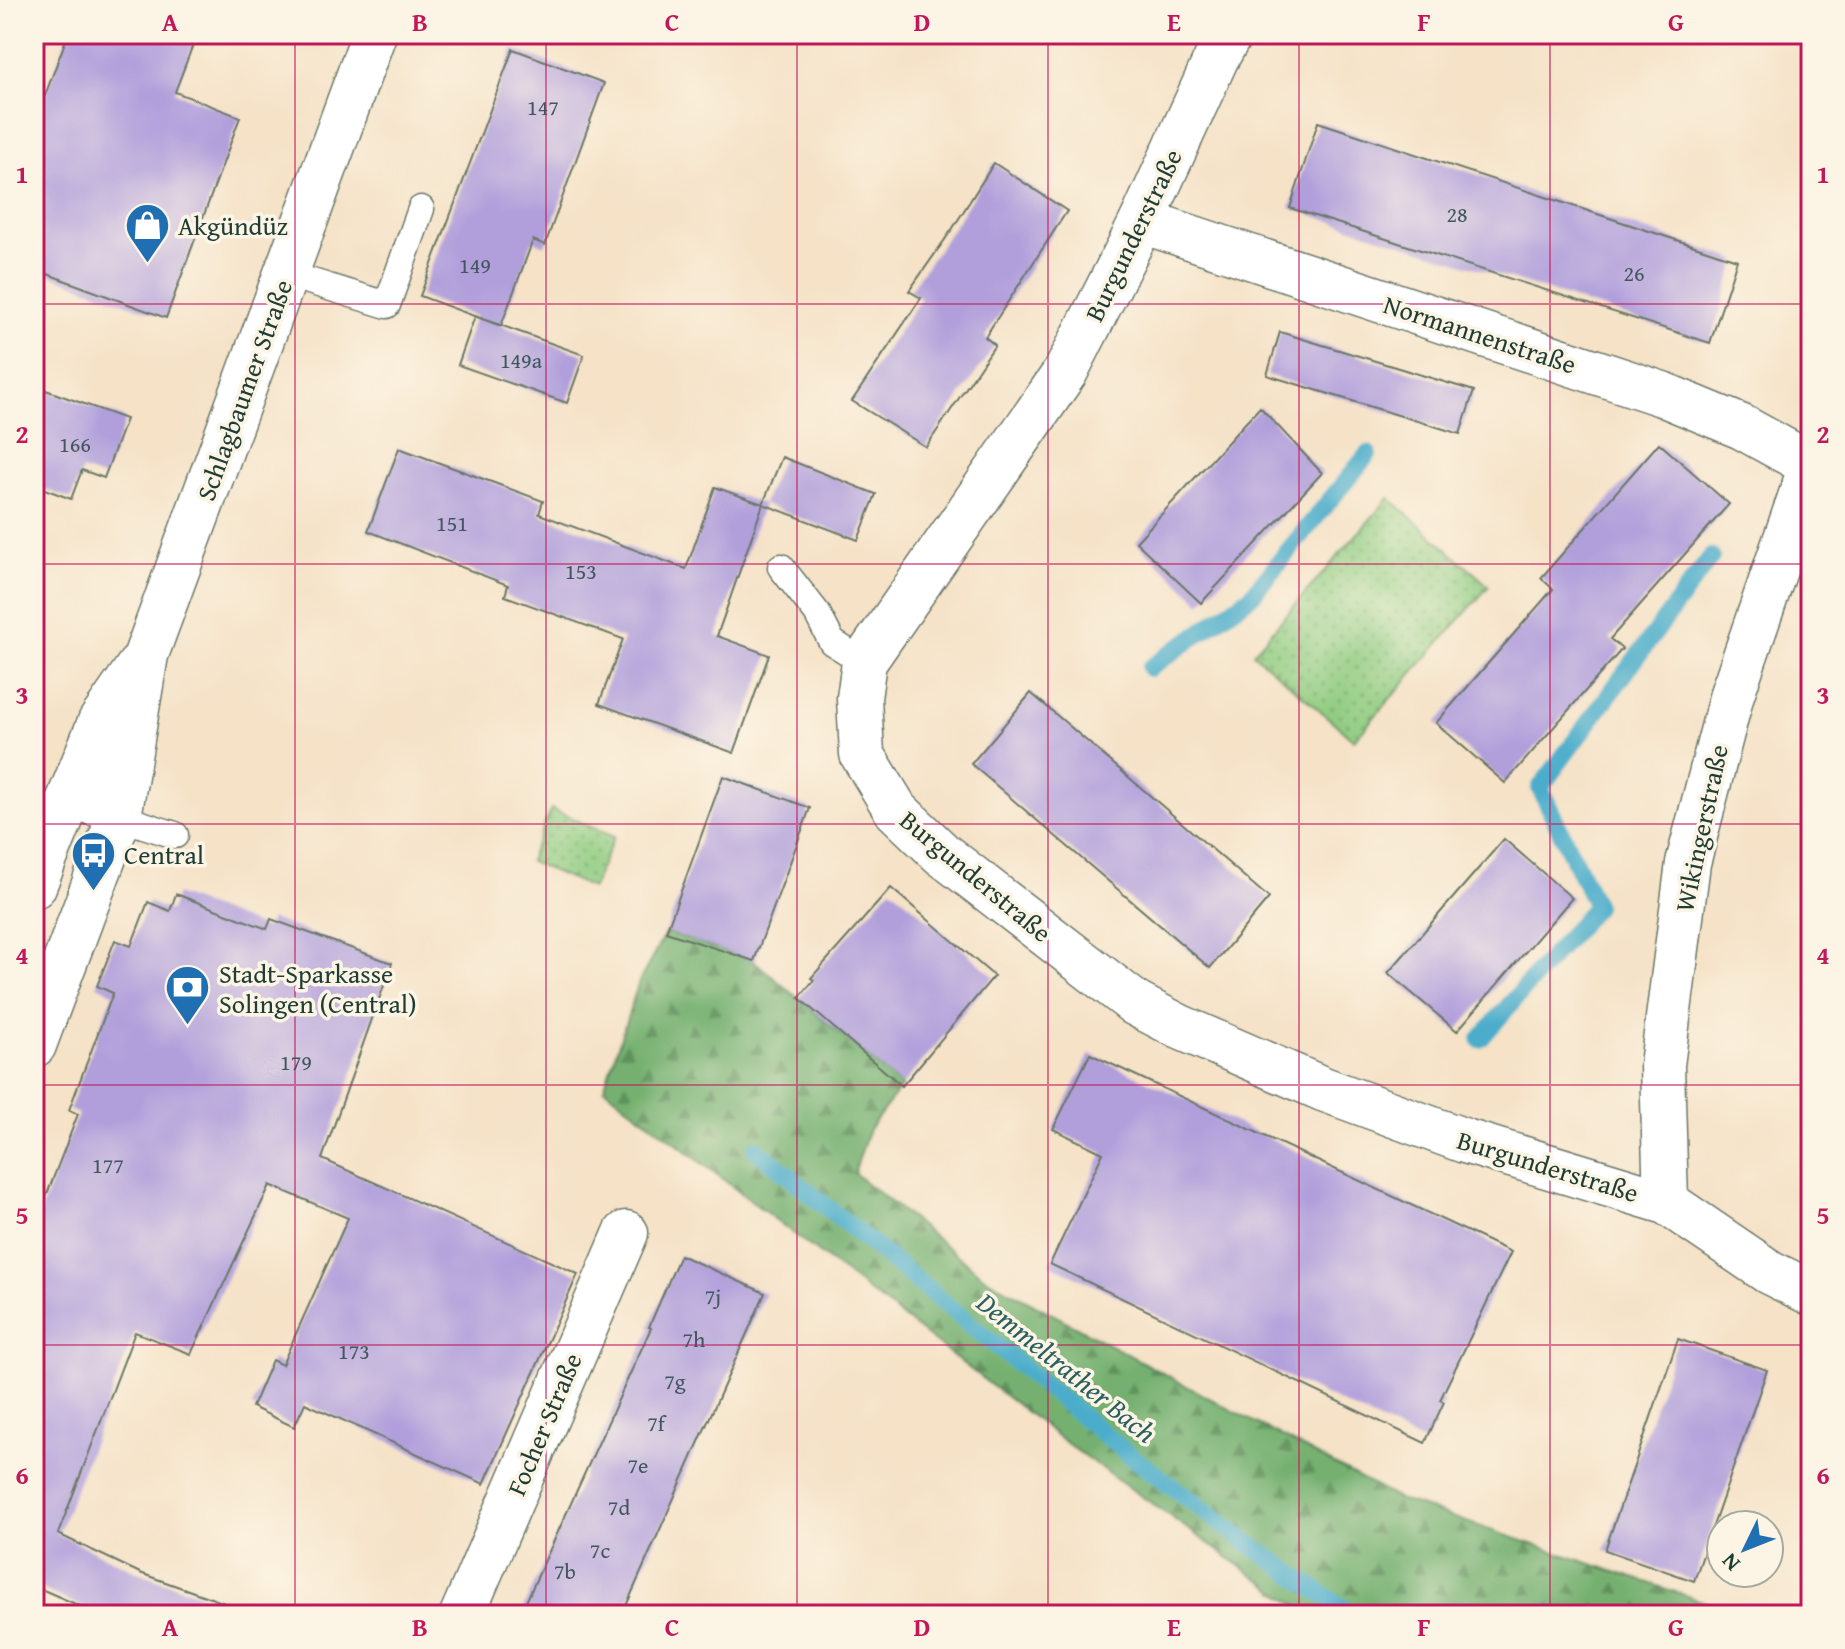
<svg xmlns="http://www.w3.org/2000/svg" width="1845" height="1649" font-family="'Gentium Book Plus',serif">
<defs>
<pattern id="green-dots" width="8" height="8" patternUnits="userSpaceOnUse" patternTransform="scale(2)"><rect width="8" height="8" fill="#90cc81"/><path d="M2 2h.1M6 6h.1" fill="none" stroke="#75a76a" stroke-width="1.8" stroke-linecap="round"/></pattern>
<pattern id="forest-firs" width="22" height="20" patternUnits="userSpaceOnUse" patternTransform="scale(2)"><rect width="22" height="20" fill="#74b06f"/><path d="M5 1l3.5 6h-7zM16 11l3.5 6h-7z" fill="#5f905c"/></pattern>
</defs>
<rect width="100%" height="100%" fill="#fcf5e5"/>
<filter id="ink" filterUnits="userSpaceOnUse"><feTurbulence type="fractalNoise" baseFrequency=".0125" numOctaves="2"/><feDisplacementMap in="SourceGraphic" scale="16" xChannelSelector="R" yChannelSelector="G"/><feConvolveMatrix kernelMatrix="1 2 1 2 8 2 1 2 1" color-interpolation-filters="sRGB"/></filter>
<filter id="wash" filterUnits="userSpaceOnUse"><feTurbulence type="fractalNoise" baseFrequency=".006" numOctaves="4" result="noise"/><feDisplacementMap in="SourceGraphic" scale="32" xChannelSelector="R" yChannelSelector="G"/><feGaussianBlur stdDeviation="1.8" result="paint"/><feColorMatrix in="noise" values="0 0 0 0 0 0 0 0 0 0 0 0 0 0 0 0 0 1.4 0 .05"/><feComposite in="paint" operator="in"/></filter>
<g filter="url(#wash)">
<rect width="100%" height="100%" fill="#f5e2c7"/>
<g fill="url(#green-dots)" stroke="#58845a" stroke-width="2">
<path d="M1389,498L1489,586L1354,740L1253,653Z"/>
<path d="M551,809L614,837L592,888L529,861Z"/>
</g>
<path fill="url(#forest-firs)" stroke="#4a7652" stroke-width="2" d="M666,932L754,961L902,1086L869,1129L854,1173L987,1279L1398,1499L1744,1615H1310L1073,1448L604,1088L639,982Z"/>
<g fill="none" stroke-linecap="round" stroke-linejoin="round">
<g stroke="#4cadcb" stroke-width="18">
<path d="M1150,668L1251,596L1368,454"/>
<path d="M1480,1039L1596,906L1540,788L1711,557"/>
<path d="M756,1149L1123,1450L1256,1549L1353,1615"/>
</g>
</g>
<g id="blocks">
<g fill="#b09fdb">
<path d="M68,34H197L175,92L240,117L166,318L34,269V125Z"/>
<path d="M513,49L604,83L545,245L533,240L501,326L420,296Z"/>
<path d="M1318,122L1737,260L1710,343L1290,208Z"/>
<path d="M994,163L1067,211L985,337L995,345L926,447L852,401L921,298L909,291L953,228Z"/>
<path d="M475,316L584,355L567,403L458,365Z"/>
<path d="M1280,332L1474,391L1460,434L1267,375Z"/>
<path d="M43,389L126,419L104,478L82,470L71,499L34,485V413Z"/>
<path d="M1260,407L1322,473L1201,603L1136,542Z"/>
<path d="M1659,443L1729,504L1610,639L1622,649L1505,783L1436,723L1553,589L1541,578Z"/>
<path d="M399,448L543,501L539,514L686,569L715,487L763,504L717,636L769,655L734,753L599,704L623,639L505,596L508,585L368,531Z"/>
<path d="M782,457L876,494L858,540L763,504Z"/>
<path d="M1031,693L1269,898L1210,968L971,764Z"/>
<path d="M723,776L810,808L754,961L666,932Z"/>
<path d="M1504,839L1572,898L1457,1031L1388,973Z"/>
<path d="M891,888L994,976L902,1086L799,998L814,980L811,978Z"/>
<path d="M176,894L267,929L271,919L392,963L322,1159L578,1274L484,1484L305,1403L294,1427L252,1407L272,1360L282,1365L348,1218L270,1185L191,1354L135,1332L58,1534L140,1573L239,1608L238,1615H101L34,1586V1228L78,1114L69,1110L113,993L97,986L115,940L131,946L148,902L170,911Z"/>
<path d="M1090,1054L1511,1252L1440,1400L1444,1402L1425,1443L1050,1264L1103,1153L1053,1129Z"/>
<path d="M680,1255L765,1293L622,1615H520L651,1328L649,1327Z"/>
<path d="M1678,1339L1767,1370L1694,1581L1605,1550Z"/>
</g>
</g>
</g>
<g filter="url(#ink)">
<use href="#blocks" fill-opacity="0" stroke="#6a7767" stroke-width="2"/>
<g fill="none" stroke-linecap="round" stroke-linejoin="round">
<defs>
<g id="lane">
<path d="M286,274L387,305L421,209"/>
<path d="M781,567L817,613L832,642L864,662"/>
<path d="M105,756L91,812L119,817L175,835"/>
</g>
<g id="street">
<path d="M1230,34L1216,59L1142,221L1066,371L864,662L859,698L862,754L896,810L942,854L1136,1004L1180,1027L1323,1089L1465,1141L1666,1202L1769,1272L1811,1293"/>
<path d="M1142,221L1662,394L1742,427L1811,465"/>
<path d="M1666,1202L1662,1065L1688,863L1732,694L1811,466"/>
<path d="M462,1615L626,1233"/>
</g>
<g id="primary">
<path d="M34,886L100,722L138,667"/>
<path d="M34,1045L119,817L146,655L374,34"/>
</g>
</defs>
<use href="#lane" stroke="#6a7767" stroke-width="29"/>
<use href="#street" stroke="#6a7767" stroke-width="47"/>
<use href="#primary" stroke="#6a7767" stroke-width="47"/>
<use href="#lane" stroke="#fff" stroke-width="26"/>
<use href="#street" stroke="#fff" stroke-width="44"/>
<use href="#primary" stroke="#fff" stroke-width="44"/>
</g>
</g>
<path fill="none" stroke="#c2185b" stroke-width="2" stroke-opacity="0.55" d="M295,34V1615M546,34V1615M797,34V1615M1048,34V1615M1299,34V1615M1550,34V1615M34,304H1811M34,564H1811M34,824H1811M34,1085H1811M34,1345H1811"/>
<defs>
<symbol id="shop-pin" viewBox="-11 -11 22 30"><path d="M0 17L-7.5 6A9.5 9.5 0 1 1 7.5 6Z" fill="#1f6fb2" stroke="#fcf5e5"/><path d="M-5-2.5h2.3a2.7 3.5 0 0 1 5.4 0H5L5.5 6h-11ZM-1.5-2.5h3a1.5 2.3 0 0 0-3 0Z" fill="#fff"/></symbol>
<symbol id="bus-pin" viewBox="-11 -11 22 30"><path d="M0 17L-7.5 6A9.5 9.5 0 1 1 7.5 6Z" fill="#1f6fb2" stroke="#fcf5e5"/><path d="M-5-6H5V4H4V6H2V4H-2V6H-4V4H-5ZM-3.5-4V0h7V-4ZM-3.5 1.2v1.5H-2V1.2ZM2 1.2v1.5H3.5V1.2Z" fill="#fff"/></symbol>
<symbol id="bank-pin" viewBox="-11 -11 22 30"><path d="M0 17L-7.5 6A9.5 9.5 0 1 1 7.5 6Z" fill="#1f6fb2" stroke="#fcf5e5"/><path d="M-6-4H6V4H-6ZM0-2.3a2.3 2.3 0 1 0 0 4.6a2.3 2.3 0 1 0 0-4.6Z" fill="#fff"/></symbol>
</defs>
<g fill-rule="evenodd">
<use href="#shop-pin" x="122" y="200" width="51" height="69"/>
<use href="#bus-pin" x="68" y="828" width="51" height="69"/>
<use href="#bank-pin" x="162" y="962" width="51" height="69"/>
</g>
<g text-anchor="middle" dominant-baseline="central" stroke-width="7" stroke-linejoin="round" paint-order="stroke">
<g font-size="22" fill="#43565e">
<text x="543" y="107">147</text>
<text x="1457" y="214">28</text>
<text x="475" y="265">149</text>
<text x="1634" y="273">26</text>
<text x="521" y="360">149a</text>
<text x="75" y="444">166</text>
<text x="452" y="523">151</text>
<text x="581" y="571">153</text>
<text x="296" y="1062">179</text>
<text x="108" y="1165">177</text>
<text x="713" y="1296">7j</text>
<text x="694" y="1339">7h</text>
<text x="354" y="1351">173</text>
<text x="675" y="1381">7g</text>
<text x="656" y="1423">7f</text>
<text x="638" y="1465">7e</text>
<text x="619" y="1507">7d</text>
<text x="600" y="1550">7c</text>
<text x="565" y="1571">7b</text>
</g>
<g font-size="26" fill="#1f3d34" stroke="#fcf5e5" text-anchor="start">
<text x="178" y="225">Akgündüz</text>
<text x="124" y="854">Central</text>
<text x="219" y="973">Stadt-Sparkasse<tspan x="219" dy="30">Solingen (Central)</tspan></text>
</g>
<g font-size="26" fill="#1f3d34" stroke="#fcf5e5">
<text transform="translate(1133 235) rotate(-64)">Burgunderstraße</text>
<text transform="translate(1480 334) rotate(18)">Normannenstraße</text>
<text transform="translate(244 390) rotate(-70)">Schlagbaumer Straße</text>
<text transform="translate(1701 828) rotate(-78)">Wikingerstraße</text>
<text transform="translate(976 876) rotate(40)">Burgunderstraße</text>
<text transform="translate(1548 1166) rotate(17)">Burgunderstraße</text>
<text transform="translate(544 1424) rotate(-67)">Focher Straße</text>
</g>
<g font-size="28" font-style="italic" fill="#2c5f61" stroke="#fcf5e5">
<text transform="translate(1067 1367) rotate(39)">Demmeltrather Bach</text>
</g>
</g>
<rect width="1845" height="1649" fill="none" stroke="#fcf5e5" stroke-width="88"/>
<g transform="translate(1745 1549) rotate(227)"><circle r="38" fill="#fcf5e5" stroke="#a4ab9e" stroke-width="2"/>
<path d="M0-6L14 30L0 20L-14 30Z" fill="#1f6fb2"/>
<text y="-12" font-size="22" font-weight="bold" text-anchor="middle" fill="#1f3d34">N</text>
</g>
<rect x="44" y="44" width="1757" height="1561" fill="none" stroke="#c2185b" stroke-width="3"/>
<g font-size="26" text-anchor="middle" font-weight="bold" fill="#c2185b">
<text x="170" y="31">A</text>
<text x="420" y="31">B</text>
<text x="672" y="31">C</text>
<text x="922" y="31">D</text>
<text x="1174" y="31">E</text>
<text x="1424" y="31">F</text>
<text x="1676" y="31">G</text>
<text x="22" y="183">1</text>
<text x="1823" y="183">1</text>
<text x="22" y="443">2</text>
<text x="1823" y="443">2</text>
<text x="22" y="704">3</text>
<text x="1823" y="704">3</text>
<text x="22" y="964">4</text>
<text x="1823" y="964">4</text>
<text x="22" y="1224">5</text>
<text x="1823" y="1224">5</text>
<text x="22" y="1484">6</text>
<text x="1823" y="1484">6</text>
<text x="170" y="1636">A</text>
<text x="420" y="1636">B</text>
<text x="672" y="1636">C</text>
<text x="922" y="1636">D</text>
<text x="1174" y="1636">E</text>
<text x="1424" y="1636">F</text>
<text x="1676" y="1636">G</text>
</g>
</svg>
